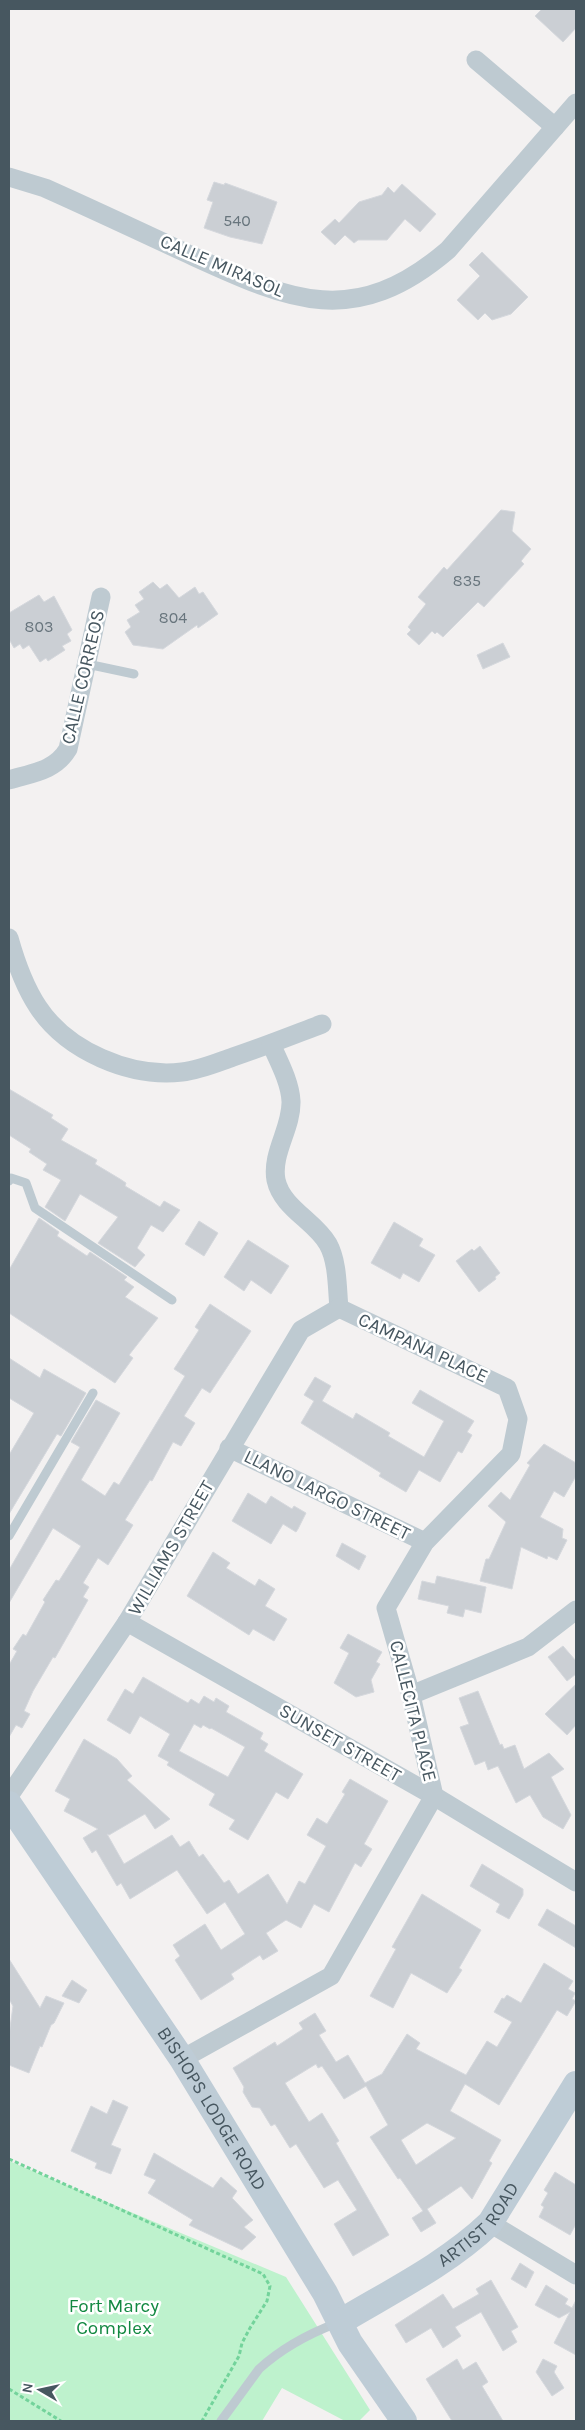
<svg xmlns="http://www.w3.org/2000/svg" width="585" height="2430" font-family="Karla,sans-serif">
<rect width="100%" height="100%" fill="#f3f1f1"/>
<path fill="#bef2cd" d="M9,2161L286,2277L370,2410L359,2421H345L282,2388L262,2421H9Z"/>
<g fill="#cbcfd4" stroke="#d5d8dd" fill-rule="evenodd">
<path d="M542,9H576V28L563,42L535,16Z"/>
<path d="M214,182L224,185L225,183L277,202L262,244L230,237L204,228L213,202L207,200Z"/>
<path d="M402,184L436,214L420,232L405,219L387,240H358L354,243L345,235L335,245L321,232L335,219L339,223L359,202L382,195L388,187L394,193Z"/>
<path d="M482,252L528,297L511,314L492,320L485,313L478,320L457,300L480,276L469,265Z"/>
<path d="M501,510L515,512L512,531L531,549L521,561L524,564L484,607L478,602L443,637L437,632L435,634L432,631L419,645L407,634L411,630L408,627L426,604L418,597L444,567L447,570Z"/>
<path d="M153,582L160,589L167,584L179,598L195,587L199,594L203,592L218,614L198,628L197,625L163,649L133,645L125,632L131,627L127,620L140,612L135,605L144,599L139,592Z"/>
<path d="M39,595L44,602L54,596L72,630L67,634L71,641L62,646L65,650L48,661L46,658L40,662L29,645L23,649L20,644L14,648L9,639V613Z"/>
<path d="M503,643L510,657L483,669L477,655Z"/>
<path d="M9,1089L53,1115L51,1118L68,1129L61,1140L97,1160L95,1164L120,1179L126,1183L125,1186L160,1207L164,1201L180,1210L163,1232L151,1225L137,1248L145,1255L135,1267L98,1243L118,1217L80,1194L65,1221L45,1207L61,1180L43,1170L47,1164L29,1152L31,1149L9,1135Z"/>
<path d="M39,1218L59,1232L57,1236L87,1256L90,1252L127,1277L124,1280L134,1287L125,1297L158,1318L129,1355L133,1358L115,1383L9,1313V1270Z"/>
<path d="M199,1221L218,1233L204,1256L185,1244Z"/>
<path d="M394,1222L423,1239L419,1246L435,1255L419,1282L403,1273L400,1279L371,1263Z"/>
<path d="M248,1240L289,1266L271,1294L251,1280L244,1291L224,1277Z"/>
<path d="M480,1246L500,1273L495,1277L496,1279L479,1292L456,1261L472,1249L474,1251Z"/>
<path d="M210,1304L251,1331L210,1393L202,1388L184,1416L195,1423L181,1446L173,1442L152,1481L150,1480L125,1520L133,1525L108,1565L98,1558L83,1583L89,1587L83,1597L88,1600L55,1658L53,1657L33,1691L24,1711L30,1714L22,1728L16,1725L9,1737V1665L17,1651L13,1649L23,1634L26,1636L45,1602L43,1600L56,1580L59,1581L81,1546L53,1528L9,1603V1570L80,1447L71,1442L96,1400L120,1413L81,1480L105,1496L114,1482L119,1485L185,1376L174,1369L199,1330L195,1327Z"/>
<path d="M9,1358L40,1378L44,1369L86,1393L61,1436L57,1434L9,1514V1455L34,1413L9,1398Z"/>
<path d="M315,1377L331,1386L322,1401L353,1419L356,1413L390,1433L388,1436L424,1457L444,1421L412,1403L420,1390L474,1421L467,1432L472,1435L462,1453L458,1451L440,1482L419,1470L406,1492L379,1476L381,1473L301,1423L314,1401L304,1395Z"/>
<path d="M544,1444L576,1463V1476L564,1497L554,1491L540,1517L563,1529L562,1538L567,1540L557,1560L548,1556L547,1559L521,1547L512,1589L480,1581L486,1559H489L506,1522L488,1506L501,1492L510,1500L530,1465L527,1463Z"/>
<path d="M248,1493L266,1504L271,1496L292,1509L294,1506L306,1513L298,1529L296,1532L283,1524L271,1544L232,1521Z"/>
<path d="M342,1543L366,1556L359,1570L336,1556Z"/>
<path d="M213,1552L230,1563L226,1568L255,1586L259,1579L275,1589L265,1606L287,1619L274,1641L253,1629L249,1635L187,1596Z"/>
<path d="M437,1576L486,1587L481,1613L465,1609L463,1617L447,1613L449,1606L418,1599L422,1581L435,1584Z"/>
<path d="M348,1634L382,1652L376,1662L380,1664L371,1680L374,1692L356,1697L334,1683L349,1653L340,1648Z"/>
<path d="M563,1646L576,1661V1674L567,1681L548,1657Z"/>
<path d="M143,1677L188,1703L191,1699L199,1704L204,1696L214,1702L216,1698L229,1706L226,1712L263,1733L260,1739L268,1744L264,1751L303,1774L288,1799L276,1792L248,1840L229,1829L235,1820L209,1805L215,1794L167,1765L169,1762L158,1756L170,1734L140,1716L130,1734L107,1720L125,1689L133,1694ZM194,1724L201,1728L203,1725L210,1729L211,1728L245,1747L228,1777L179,1751Z"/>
<path d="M576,1684V1725L567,1735L545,1714Z"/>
<path d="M478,1691L500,1745L502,1744L504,1749L515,1745L524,1769L549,1753L564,1769L551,1777L571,1815L563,1829L543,1817L530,1795L516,1803L498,1766L488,1770L485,1761L475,1765L460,1727L469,1724L459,1698Z"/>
<path d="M84,1739L117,1759L132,1776L127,1780L170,1819L155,1829L145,1814L109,1835L107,1834L124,1864L172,1835L180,1847L189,1841L199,1857L203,1854L224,1883L229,1880L238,1894L268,1874L287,1904L299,1881L305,1884L326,1846L307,1835L317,1818L327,1824L345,1794L342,1792L350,1779L388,1801L364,1844L372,1849L361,1867L355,1863L329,1912L314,1904L301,1928L286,1920L266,1933L278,1951L263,1960L260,1955L231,1974L234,1979L201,2000L175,1960L180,1956L173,1945L205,1924L221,1950L245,1934L225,1902L207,1914L177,1870L130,1899L121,1883L117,1886L96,1850L92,1853L83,1838L98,1829L64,1811L70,1799L55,1791Z"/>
<path d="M482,1864L523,1889V1895L509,1919L496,1912L500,1904L470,1886Z"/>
<path d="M422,1894L481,1930L459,1968L462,1970L447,1993L411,1973L393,2008L370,1996L396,1949L392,1947Z"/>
<path d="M547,1909L576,1926V1948L538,1925Z"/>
<path d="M9,1959L40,2008L46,1996L64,2003L54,2023L51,2025L42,2047L40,2046L29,2073L9,2065V2035L13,2006L9,1999Z"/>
<path d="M544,1963L573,1981L568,1989L575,1993L572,1999L576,2001L567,2016L557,2010L499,2105L465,2084L450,2111L501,2140L489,2161L492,2163L472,2199L461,2186L427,2209L436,2223L421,2232L412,2218L423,2211L400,2178L398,2179L370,2137L388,2125L366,2086L344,2099L322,2066L318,2068L316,2064L285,2083L309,2122L322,2113L339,2141L336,2143L389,2235L353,2256L334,2224L357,2210L338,2180L324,2188L296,2144L290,2148L275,2124L271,2126L260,2108L252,2107L243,2092L244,2087L233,2068L275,2042L277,2046L303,2029L299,2023L315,2013L326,2031L319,2035L336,2062L348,2055L365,2083L382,2074L407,2034L420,2043L416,2049L466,2075L487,2041L497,2047L512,2022L494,2012L502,1998L504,1999L507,1995L521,2003ZM427,2123L456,2138L416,2165L401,2140Z"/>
<path d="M72,1980L87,1990L79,2003L62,1996Z"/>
<path d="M113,2100L128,2107L111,2145L121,2149L111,2174L95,2168L97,2163L71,2151L91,2106L107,2114Z"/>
<path d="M154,2153L213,2188L221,2177L237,2191L232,2198L253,2220L244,2227L256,2237L242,2250L189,2225L193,2220L148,2193L156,2180L144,2175Z"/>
<path d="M555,2172L576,2185V2224L570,2235L539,2217L544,2207L541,2205L548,2193L544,2190Z"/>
<path d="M520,2263L534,2272L526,2288L511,2279Z"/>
<path d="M491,2280L518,2327L511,2331L517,2342L503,2351L481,2312L455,2327L461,2336L443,2348L431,2328L406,2343L395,2325L443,2294L453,2309L479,2294L476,2289Z"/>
<path d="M546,2285L568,2299L565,2304L572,2308L576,2300V2355L554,2343L570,2312L559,2318L535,2305Z"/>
<path d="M457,2359L463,2370L476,2362L488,2382L482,2386L503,2421H452L426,2379Z"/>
<path d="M543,2359L557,2366L554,2372L564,2388L552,2396L536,2372Z"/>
</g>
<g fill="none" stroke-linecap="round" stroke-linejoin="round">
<g stroke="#73d39b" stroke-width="3" stroke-dasharray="4 2.5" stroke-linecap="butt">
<path d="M9,2159L263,2274L270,2286L267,2301L250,2328L242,2343L239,2356L202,2421"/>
<path d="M9,2389L61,2421"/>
</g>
<g stroke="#becad1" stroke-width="9">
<path d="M87,664L134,674"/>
<path d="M9,1181L11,1178L26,1183L35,1208L172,1300"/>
<path d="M9,1536L93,1393"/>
<path d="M221,2421L259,2369C282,2348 308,2334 337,2323"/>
</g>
<g stroke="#becad1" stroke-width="19">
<path d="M476,60L555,127"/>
<path d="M9,177L45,188C92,209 139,231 186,253C287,299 352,332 448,250L576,103"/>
<path d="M9,780C32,773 55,771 68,749L101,597"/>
<path d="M9,938C16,963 24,986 38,1007C67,1051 130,1078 182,1072C200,1070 216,1063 233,1057C263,1047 293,1035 322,1024"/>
<path d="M271,1044C279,1062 290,1082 291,1101C292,1128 271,1153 276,1180C282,1208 315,1221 328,1244C338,1262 337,1288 339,1308"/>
<path d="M229,1448L425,1542"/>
<path d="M127,1622L434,1796L576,1882"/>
<path d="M411,1695L528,1647L576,1610"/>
<path d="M9,1796L127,1622L301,1330L339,1308"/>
<path d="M182,2059L331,1976L434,1796L411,1695L386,1608L425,1542L511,1454L518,1419L507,1388L339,1308"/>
<path d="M490,2223L576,2275"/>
</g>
<g stroke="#beccd6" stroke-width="26">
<path id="s1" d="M9,1804L182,2059L325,2293L350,2343L404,2421"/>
<path id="s2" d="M340,2322C390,2292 447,2264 490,2223L576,2084"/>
</g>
</g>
<g text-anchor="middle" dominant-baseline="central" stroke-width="5" stroke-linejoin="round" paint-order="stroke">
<g font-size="16" fill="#68757d">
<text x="237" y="220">540</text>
<text x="467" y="580">835</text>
<text x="173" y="617">804</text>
<text x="39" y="626">803</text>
</g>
<g font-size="19" fill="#475760" stroke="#fff">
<text transform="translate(222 266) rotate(23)">CALLE MIRASOL</text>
<text transform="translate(83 677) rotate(-77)">CALLE CORREOS</text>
<text transform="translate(423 1348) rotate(25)">CAMPANA PLACE</text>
<text transform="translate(327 1495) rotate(26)">LLANO LARGO STREET</text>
<text transform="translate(171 1548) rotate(-60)">WILLIAMS STREET</text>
<text transform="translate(413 1711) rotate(76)">CALLECITA PLACE</text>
<text transform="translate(340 1743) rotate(30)">SUNSET STREET</text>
<text stroke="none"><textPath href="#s1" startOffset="366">BISHOPS LODGE ROAD</textPath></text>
<text stroke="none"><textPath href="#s2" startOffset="171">ARTIST ROAD</textPath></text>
</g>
<g font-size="19" fill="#128841" stroke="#fff">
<text x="114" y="2306">Fort Marcy<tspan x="114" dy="22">Complex</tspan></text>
</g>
</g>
<rect width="585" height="2430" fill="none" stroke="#475760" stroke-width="20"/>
<g transform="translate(40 2390) rotate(279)" stroke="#ffffff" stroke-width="4" paint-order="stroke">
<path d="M0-4L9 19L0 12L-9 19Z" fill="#475760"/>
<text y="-8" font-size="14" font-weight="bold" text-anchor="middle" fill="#475760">N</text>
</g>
</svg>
